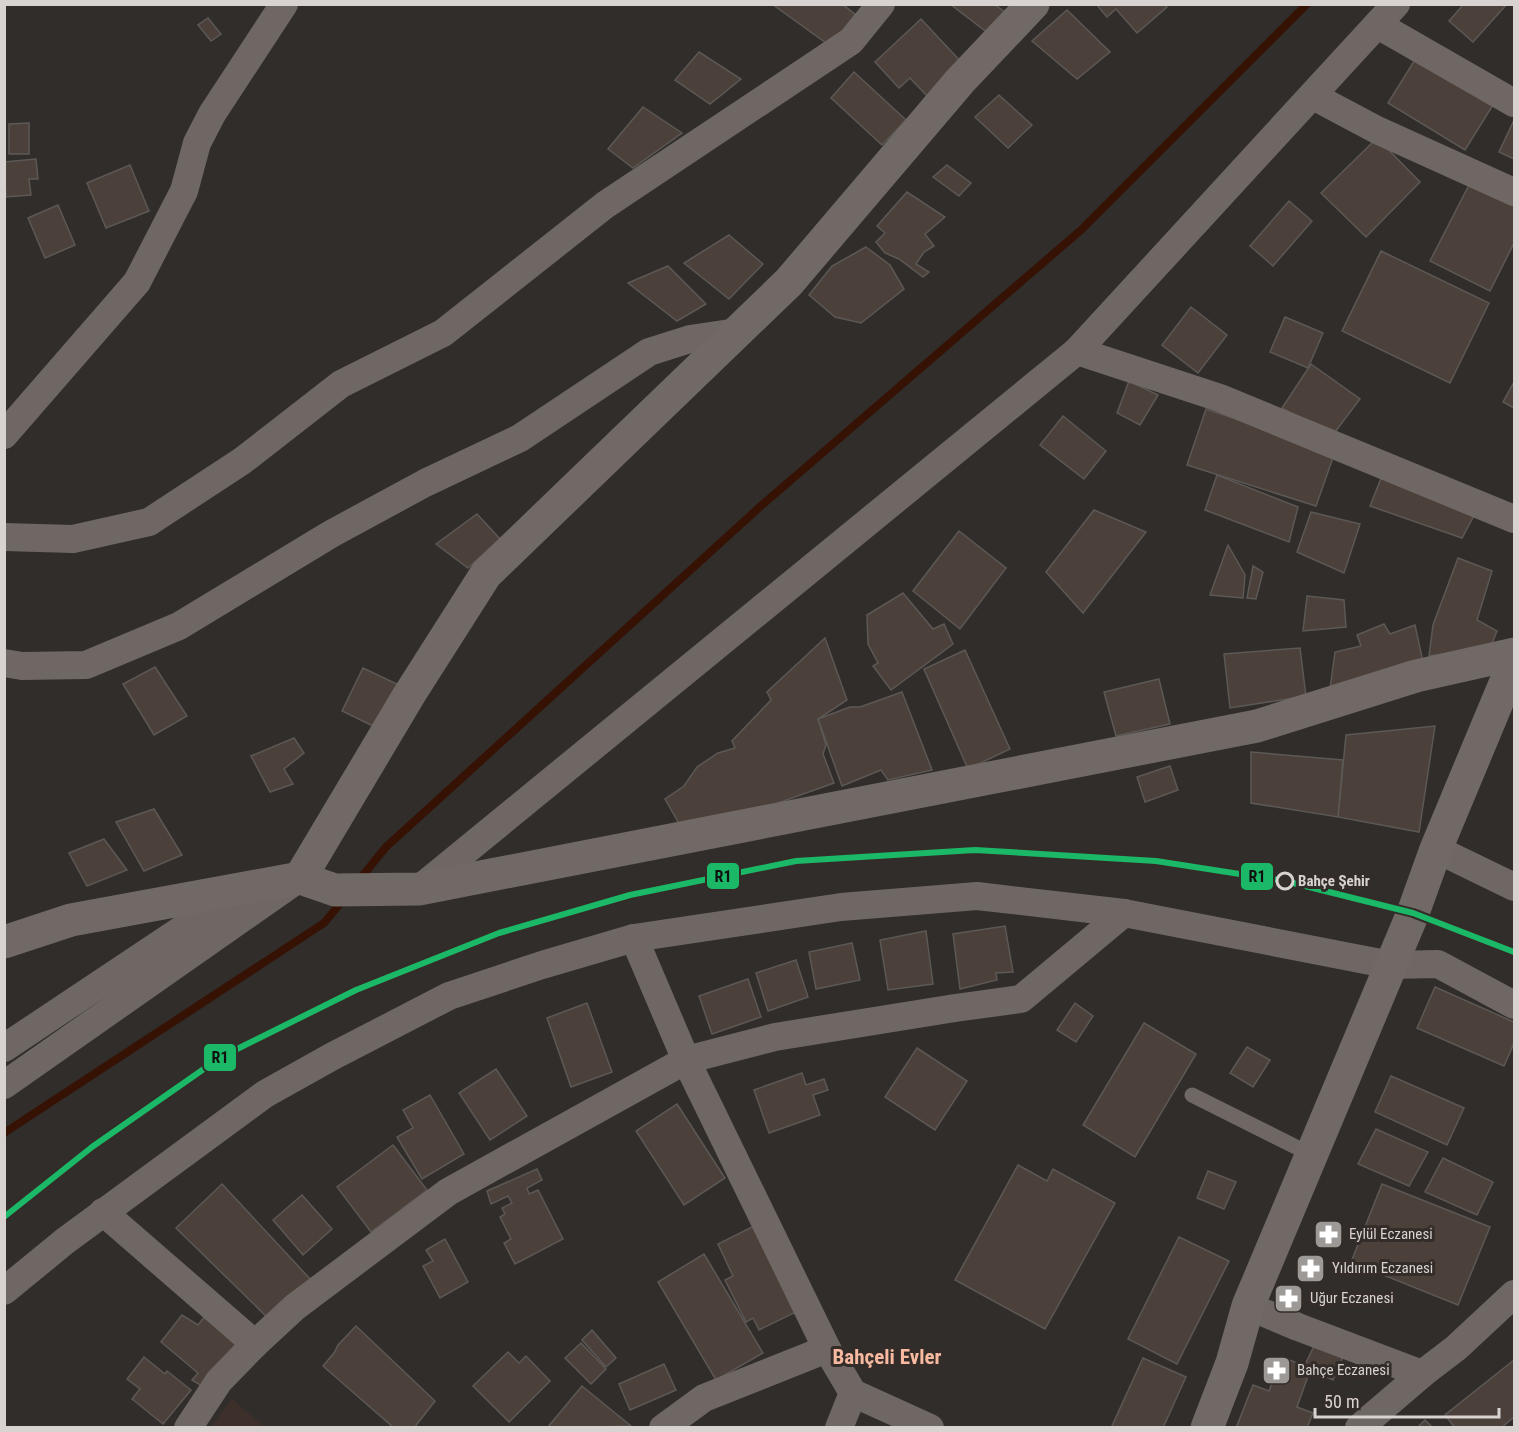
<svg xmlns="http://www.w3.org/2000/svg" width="1519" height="1432" font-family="'Roboto Condensed',sans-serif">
<rect width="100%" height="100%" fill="#302d2b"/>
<path fill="#3d302b" d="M232,1399L265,1427H211Z"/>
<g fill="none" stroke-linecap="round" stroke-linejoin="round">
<g stroke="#361204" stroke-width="8">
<path d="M359,880L386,847L762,505L1081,230L1307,4"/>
<path d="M4,1133L324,923L344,899"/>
</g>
</g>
<g fill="#4c403a" stroke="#5b5856" stroke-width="1.5">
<path d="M772,4H842L856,15L833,48Z"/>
<path d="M950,4H994L1009,15L988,33Z"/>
<path d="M1096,4H1165L1167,7L1137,33L1116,9L1107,17Z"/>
<path d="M1464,4H1507L1473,42L1449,21Z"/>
<path d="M1067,10L1110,52L1077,79L1032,41Z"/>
<path d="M208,18L221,34L211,41L198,25Z"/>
<path d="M921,19L964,65L928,97L910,78L899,88L875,62Z"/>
<path d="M699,52L741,79L710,104L675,80Z"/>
<path d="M1416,58L1493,105L1465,150L1388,103Z"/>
<path d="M854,72L906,120L882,145L831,98Z"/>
<path d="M999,95L1032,125L1008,148L975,117Z"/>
<path d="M643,107L682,133L633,168L608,149Z"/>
<path d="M1514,120V159L1499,152Z"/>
<path d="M29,123V154H9V124Z"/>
<path d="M1377,138L1420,182L1366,237L1321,193Z"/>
<path d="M36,159L38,179H29L31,195L6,197L4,162Z"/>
<path d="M130,165L149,211L106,228L87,183Z"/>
<path d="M947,165L971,183L959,196L933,177Z"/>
<path d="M1470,183L1514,206V243L1490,291L1430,261Z"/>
<path d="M907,192L945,217L925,234L934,246L924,252L916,264L929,272L923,277L899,259L885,253L876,242L885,233L877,226Z"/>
<path d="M1289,201L1312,221L1273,266L1250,246Z"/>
<path d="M58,205L75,245L45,258L28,218Z"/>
<path d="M729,235L763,264L729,299L684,263Z"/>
<path d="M866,247L890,265L904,289L861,323L835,317L809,295L832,266Z"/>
<path d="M1381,251L1489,303L1450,383L1342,331Z"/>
<path d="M668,266L706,304L677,321L628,283Z"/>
<path d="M1191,307L1227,335L1198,373L1162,345Z"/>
<path d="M1285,317L1323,333L1308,368L1270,352Z"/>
<path d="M1311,364L1360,399L1332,436L1282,408Z"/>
<path d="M1129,381L1158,395L1140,425L1117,413Z"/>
<path d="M1514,382V408L1503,402Z"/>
<path d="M1206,409L1335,452L1316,506L1187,465Z"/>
<path d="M1063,416L1106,451L1084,479L1040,445Z"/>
<path d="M1217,475L1298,507L1289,542L1205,510Z"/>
<path d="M1382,476L1477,510L1462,538L1370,506Z"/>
<path d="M1094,510L1146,532L1083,613L1046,572Z"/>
<path d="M1311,512L1360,524L1344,573L1297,552Z"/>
<path d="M477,514L500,539L468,568L436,544Z"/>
<path d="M959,531L1006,568L960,629L913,591Z"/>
<path d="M1228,545L1245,575L1243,598L1210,595Z"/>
<path d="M1458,558L1492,571L1477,620L1497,631L1490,648L1429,656L1433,625Z"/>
<path d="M1253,566L1263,572L1256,599L1247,598Z"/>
<path d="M903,593L933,629L944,624L953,644L891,690L873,666L878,663L868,644L867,615Z"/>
<path d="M1307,596L1344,600L1346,627L1303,631Z"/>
<path d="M1384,624L1390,634L1415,625L1423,662L1330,689L1335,652L1361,646L1357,635Z"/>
<path d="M825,638L847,700L818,719L826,745L823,754L834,783L778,803L681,827L665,799L684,786L697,767L718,753L735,748L732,741L771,700L767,692Z"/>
<path d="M1300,648L1306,696L1230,708L1224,654Z"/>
<path d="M965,650L1010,749L968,769L924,669Z"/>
<path d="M155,667L187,716L154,735L123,684Z"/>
<path d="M363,668L401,686L379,729L342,711Z"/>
<path d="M1159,679L1170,724L1116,736L1104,692Z"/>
<path d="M902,692L932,770L888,780L881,770L842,786L818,719L850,707H860Z"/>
<path d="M1435,726L1419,832L1338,817L1346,735Z"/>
<path d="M294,738L304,753L284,769L293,784L270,792L251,756Z"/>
<path d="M1251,752L1343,760L1338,817L1251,803Z"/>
<path d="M1170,766L1178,790L1145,802L1137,777Z"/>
<path d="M154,809L182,855L144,871L116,822Z"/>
<path d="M104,839L127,870L87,886L69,853Z"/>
<path d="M1005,926L1013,972L996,973L997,980L960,989L953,934Z"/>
<path d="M926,931L933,984L888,990L880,940Z"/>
<path d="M852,943L860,980L816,989L809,952Z"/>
<path d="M796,960L808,997L768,1011L756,973Z"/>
<path d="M748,979L761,1017L712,1034L699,996Z"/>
<path d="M1435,987L1514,1022V1043L1504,1066L1417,1028Z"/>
<path d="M587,1003L612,1072L571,1087L547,1018Z"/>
<path d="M1075,1003L1093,1016L1076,1042L1057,1030Z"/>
<path d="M1144,1023L1196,1054L1135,1157L1083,1125Z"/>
<path d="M1247,1047L1270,1060L1253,1087L1230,1073Z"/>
<path d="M917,1048L967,1081L935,1130L885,1097Z"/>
<path d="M496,1069L527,1116L490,1140L459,1093Z"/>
<path d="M802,1073L806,1085L824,1079L828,1090L813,1095L820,1115L769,1133L754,1090Z"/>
<path d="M1391,1076L1464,1108L1447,1145L1375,1112Z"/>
<path d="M430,1095L464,1154L422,1179L397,1137L413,1128L403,1110Z"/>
<path d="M677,1104L725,1178L684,1205L636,1131Z"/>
<path d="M1376,1129L1428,1152L1409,1186L1358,1164Z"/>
<path d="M393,1145L427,1190L371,1232L337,1187Z"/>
<path d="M1443,1158L1493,1182L1477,1215L1425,1192Z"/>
<path d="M1018,1165L1047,1181L1053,1169L1115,1203L1045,1329L955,1280Z"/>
<path d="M537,1169L542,1180L527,1188L529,1194L538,1190L563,1239L515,1264L504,1243L511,1239L500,1217L505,1214L502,1208L512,1203L508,1196L491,1204L487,1191Z"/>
<path d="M1208,1171L1236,1182L1224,1209L1197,1198Z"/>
<path d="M222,1184L312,1281L270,1320L176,1228Z"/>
<path d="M1382,1184L1490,1227L1458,1305L1351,1262Z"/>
<path d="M302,1195L332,1229L303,1255L273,1220Z"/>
<path d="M754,1226L804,1308L759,1330L753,1318L746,1322L725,1280L733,1276L718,1244Z"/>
<path d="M1179,1237L1229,1261L1177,1364L1128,1339Z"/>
<path d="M445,1239L468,1282L440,1298L423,1266L433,1261L426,1250Z"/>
<path d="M704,1254L763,1353L716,1380L658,1282Z"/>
<path d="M209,1311L239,1340L202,1386L192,1380L198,1373L161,1342L182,1315L198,1325Z"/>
<path d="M356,1326L435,1401L414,1428H394L323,1366L334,1353L338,1345Z"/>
<path d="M592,1330L616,1358L606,1367L582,1340Z"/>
<path d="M581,1343L606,1369L591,1384L565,1358Z"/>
<path d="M1315,1344L1343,1357L1333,1380L1304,1367Z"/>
<path d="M508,1352L519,1363L526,1356L550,1381L509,1422L473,1386Z"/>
<path d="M144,1357L165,1374L167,1371L191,1390L163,1424L132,1399L140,1389L127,1379Z"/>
<path d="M1281,1357L1311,1368L1297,1407L1313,1413L1307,1428H1236L1253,1385L1269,1391Z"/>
<path d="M1143,1358L1186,1377L1163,1428H1111Z"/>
<path d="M1514,1360V1417L1501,1428H1455L1445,1415Z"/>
<path d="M664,1364L676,1390L630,1410L619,1384Z"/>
<path d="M582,1386L631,1426L547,1428Z"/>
<path d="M1425,1420L1433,1428H1417Z"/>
</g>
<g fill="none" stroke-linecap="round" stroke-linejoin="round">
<path stroke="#6f6763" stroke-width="15" d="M1192,1095L1310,1154"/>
<g stroke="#6f6763" stroke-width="28">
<path d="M1378,25L1514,103"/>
<path d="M1313,96L1377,130L1514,192"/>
<path d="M1077,351L1220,398L1514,519"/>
<path d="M4,435L137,282L184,191L197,143L212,114L284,4"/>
<path d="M4,537L73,539L149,522L242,461L341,384L443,333L605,205L851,41L881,4"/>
<path d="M4,663L22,666L86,665L179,626L331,534L425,483L520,438L649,352L690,339L737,332"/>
<path d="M1436,849L1514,887"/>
<path d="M419,889L1077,351L1396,4"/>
<path d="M1124,913L1391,965L1438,964L1514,1005"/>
<path d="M634,938L686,1060L827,1349L853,1393L930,1428"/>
<path d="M4,1048L214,908L244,897"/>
<path d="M4,1085L298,879"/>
<path d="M103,1212L255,1344"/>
<path d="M4,1291L65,1241L265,1094L333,1056L449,996L542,965L634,938L841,907L977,896L1124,913L1021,999L955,1008L775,1037L686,1060L448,1192L295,1307L255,1344L219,1381L188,1428"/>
<path d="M1248,1306L1298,1327L1422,1374"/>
<path d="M663,1428L704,1398L827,1349"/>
<path d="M839,1428L853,1393"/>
<path d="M1359,1428L1422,1374L1456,1348L1514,1294"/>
</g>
<g stroke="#716965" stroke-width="33">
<path d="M300,878L409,695L486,574L789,282L960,81L1033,4"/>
<path d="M4,942L71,920L300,878L335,890L419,889L1257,726L1416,676L1514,654"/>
<path d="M1207,1428L1232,1363L1248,1306L1413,913L1436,849L1514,662"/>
</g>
<defs>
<path id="rail-1" d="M4,1217L92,1147L221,1057L356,990L499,933L630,895L796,861L975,850L1156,861L1285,881L1413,913L1514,952"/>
</defs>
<use href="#rail-1" stroke="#332c28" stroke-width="10"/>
<use href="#rail-1" stroke="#1ab867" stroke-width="6"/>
</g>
<defs>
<symbol id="pharmacy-square" viewBox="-11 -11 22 22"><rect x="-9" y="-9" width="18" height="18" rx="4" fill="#9d9997" stroke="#332c28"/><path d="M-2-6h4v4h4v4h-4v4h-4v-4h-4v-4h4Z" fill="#fff"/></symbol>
</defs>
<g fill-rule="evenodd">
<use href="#pharmacy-square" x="1312" y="1218" width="33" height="33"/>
<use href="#pharmacy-square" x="1294" y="1252" width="33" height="33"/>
<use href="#pharmacy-square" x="1272" y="1282" width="33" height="33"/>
<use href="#pharmacy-square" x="1260" y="1354" width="33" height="33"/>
</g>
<circle fill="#332c28" stroke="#d8d3d1" stroke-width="3" cx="1285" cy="881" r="8"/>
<g text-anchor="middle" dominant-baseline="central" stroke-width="6" stroke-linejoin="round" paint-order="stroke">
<g font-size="15" font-weight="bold" fill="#d8d3d1" stroke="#332c28" text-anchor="start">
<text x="1298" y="881">Bahçe Şehir</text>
</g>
<g font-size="15" fill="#d8d3d1" stroke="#332c28" text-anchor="start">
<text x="1349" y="1234">Eylül Eczanesi</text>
<text x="1332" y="1268">Yıldırım Eczanesi</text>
<text x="1310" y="1298">Uğur Eczanesi</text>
<text x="1297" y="1370">Bahçe Eczanesi</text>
</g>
<g font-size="21" font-weight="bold" fill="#f7baa0" stroke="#332c28">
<text x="887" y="1357">Bahçeli Evler</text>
</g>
</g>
<g stroke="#332c28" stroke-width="2">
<rect x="706" y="862" width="34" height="28" rx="6" fill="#1ab867"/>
<rect x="1240" y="862" width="34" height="29" rx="6" fill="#1ab867"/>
<rect x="203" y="1043" width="34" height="29" rx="6" fill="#1ab867"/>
</g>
<g font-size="16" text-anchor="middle" font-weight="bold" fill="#111">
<text x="723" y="882">R1</text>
<text x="1257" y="882">R1</text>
<text x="220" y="1063">R1</text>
</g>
<rect width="1519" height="1432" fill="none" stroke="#d8d3d1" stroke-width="12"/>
<path d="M1315 1408v9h184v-9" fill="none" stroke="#d8d3d1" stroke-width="3"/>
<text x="1324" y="1408" font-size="18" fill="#d8d3d1" stroke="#332c28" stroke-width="4.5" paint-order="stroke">50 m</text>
</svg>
